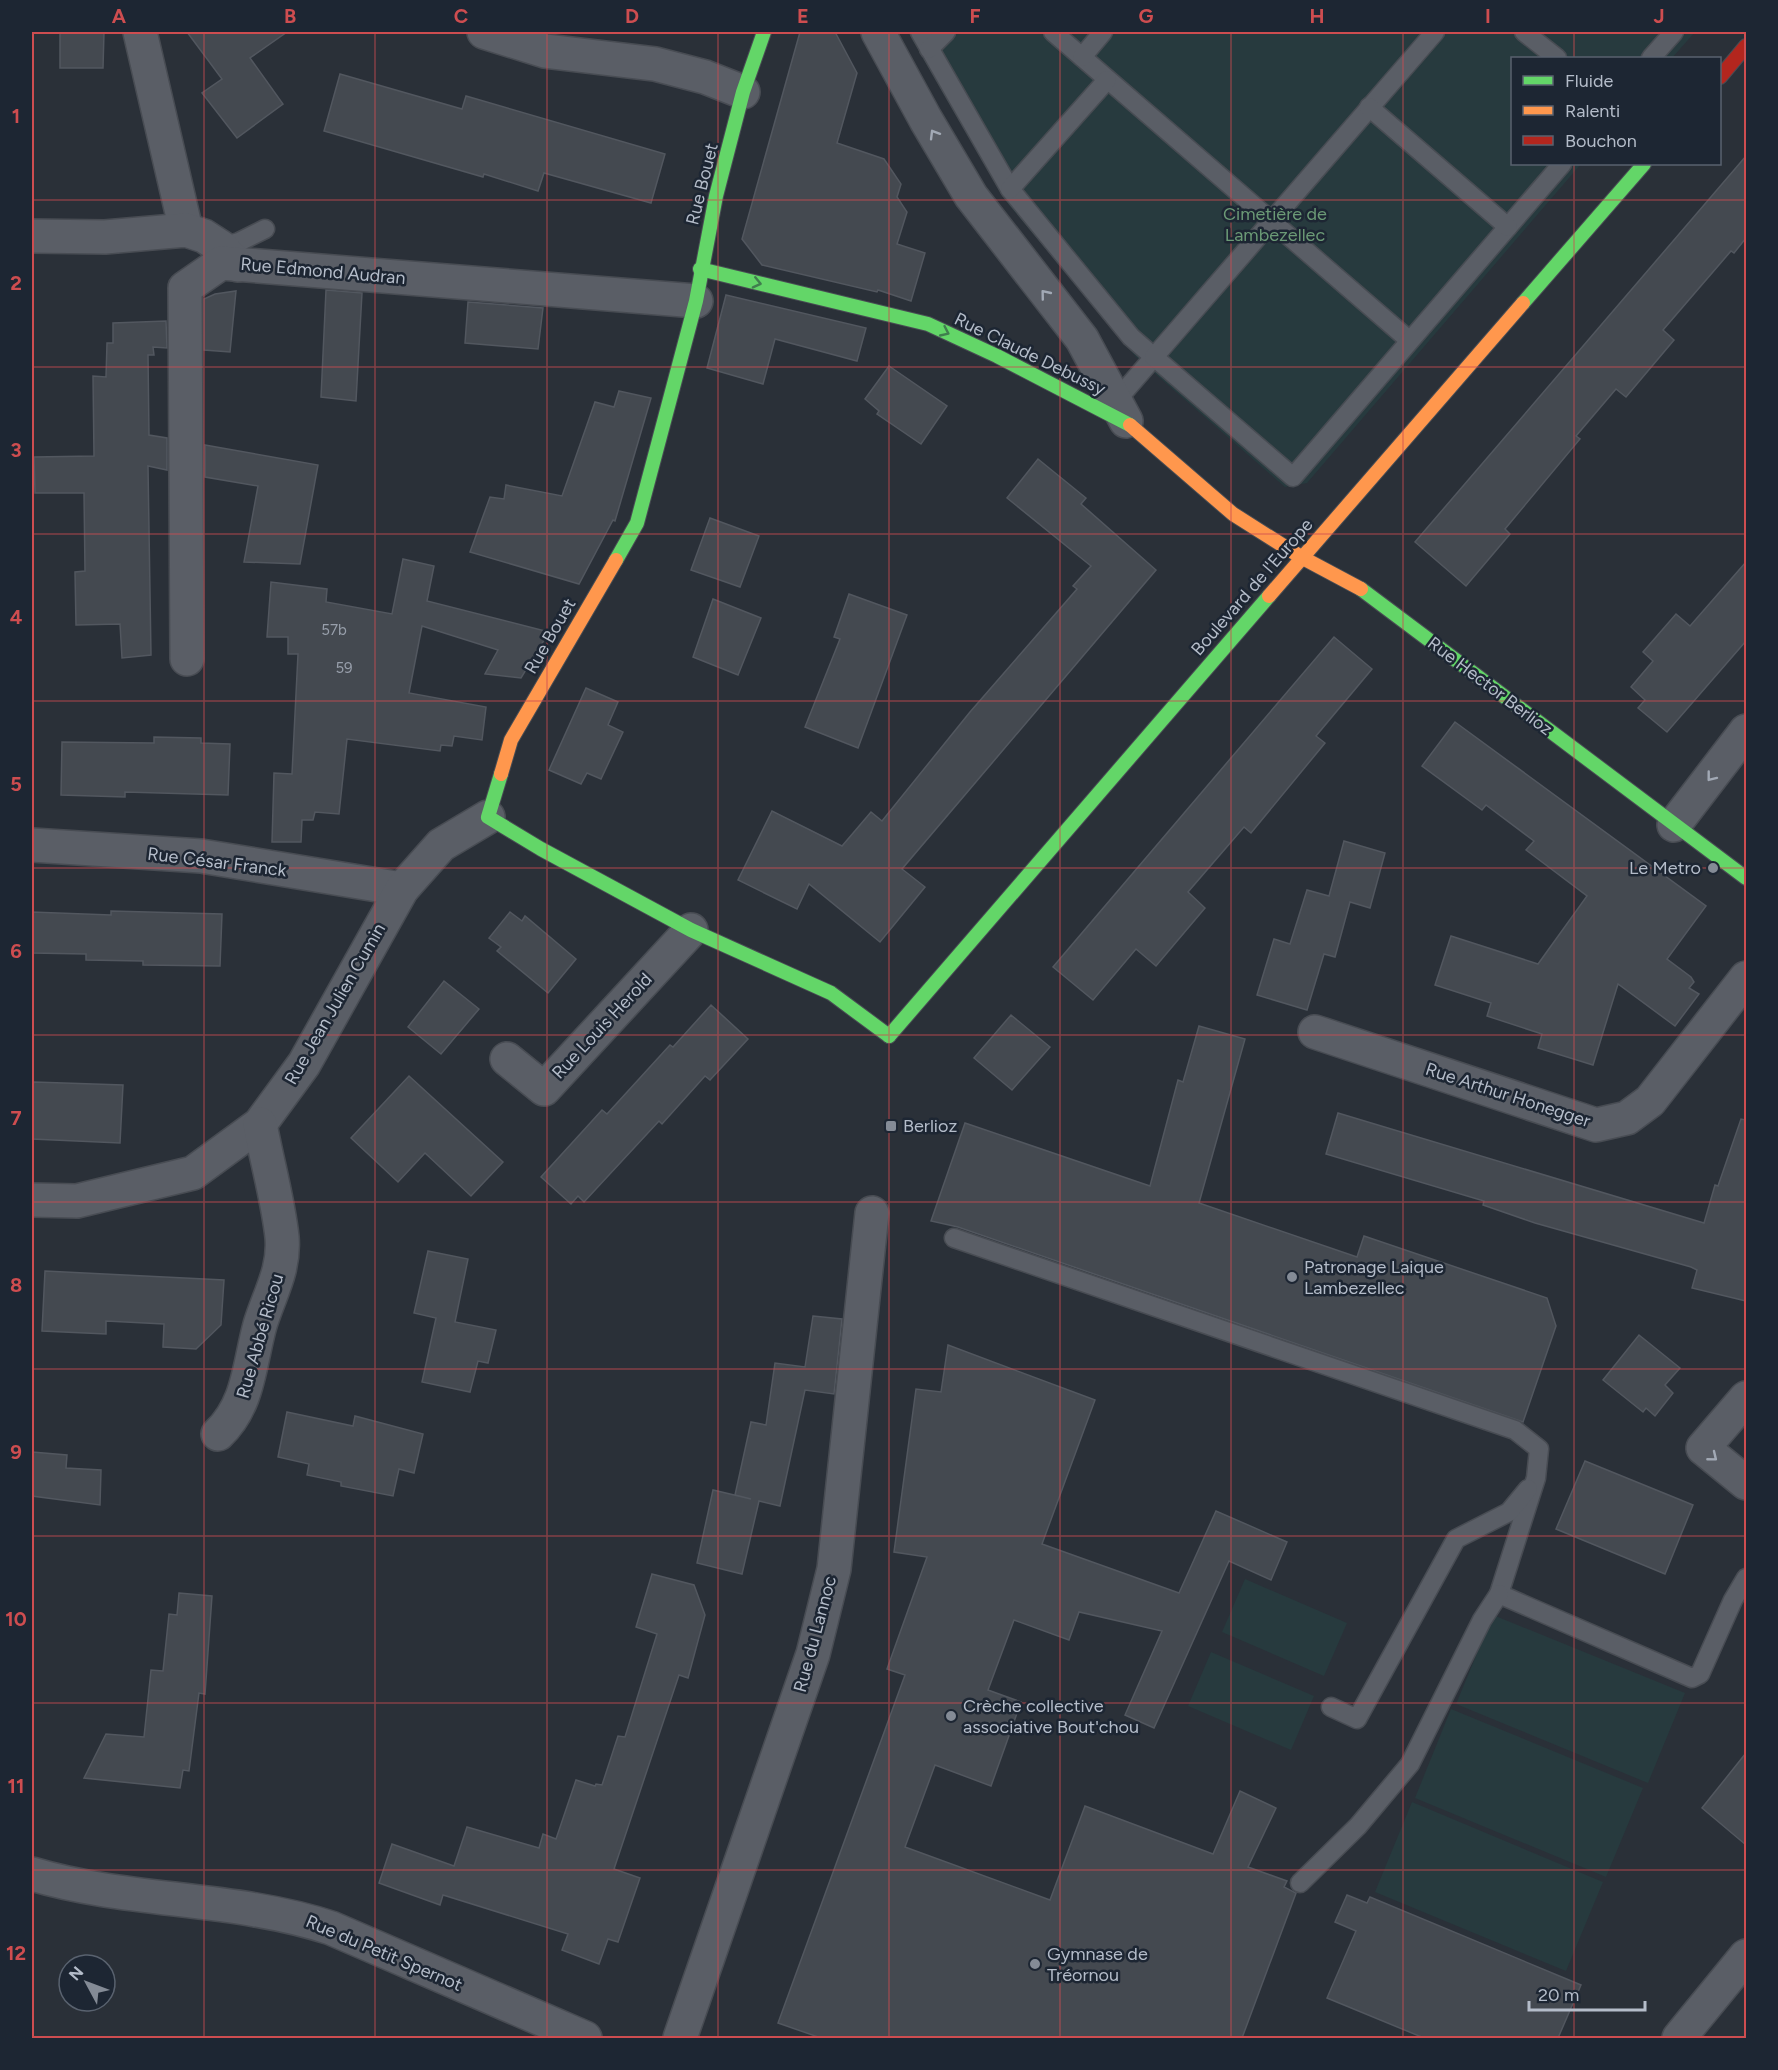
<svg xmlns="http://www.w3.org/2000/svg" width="1778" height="2070" font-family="Figtree,sans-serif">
<rect width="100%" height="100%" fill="#2a3038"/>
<g fill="#273a3e">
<path d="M908,32H1695L1672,58H1512V164H1581L1307,483L1285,487L1136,357L1004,199Z"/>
<path d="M1245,1579L1347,1623L1324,1676L1222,1632Z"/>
<path d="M1493,1615L1685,1693L1648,1783L1456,1704Z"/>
<path d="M1211,1652L1314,1696L1291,1750L1188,1706Z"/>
<path d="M1451,1709L1643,1788L1606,1877L1415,1798Z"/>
<path d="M1412,1802L1603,1882L1566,1971L1375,1892Z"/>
</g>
<g fill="#444950" stroke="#52575f" stroke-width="1.5">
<path d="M60,32H104L103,68H60Z"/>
<path d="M187,32H287L250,58L283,104L237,138L202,93L222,79Z"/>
<path d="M800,32H835L857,73L837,143L884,159L901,184L897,197L907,212L897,244L925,253L911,301L878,290L877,292L762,265L742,239Z"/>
<path d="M340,74L462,109L466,96L665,154L651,203L544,173L538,191L484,174L483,177L324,131Z"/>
<path d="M1746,156V238L1734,253L1731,251L1663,330L1674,340L1626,397L1616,389L1576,436L1580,439L1505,529L1510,534L1466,586L1415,542Z"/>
<path d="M326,290L362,293L356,401L321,397Z"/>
<path d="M236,291L230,352L204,350V299L215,294Z"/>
<path d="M726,295L866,328L857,361L775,339L763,384L707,368Z"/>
<path d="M468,302L543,308L538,349L465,343Z"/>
<path d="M166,321L167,348L153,347L154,355H148L149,435L167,438V470L148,466L151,655L122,658L120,624L76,625L75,572L85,571L84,493H35L34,457L94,456L93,376L106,377L107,343H113V323Z"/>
<path d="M889,366L947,406L921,444L877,414L879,411L865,399Z"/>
<path d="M619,391L651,398L615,521L613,520L579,584L470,552L490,497L504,499L506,485L562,496L595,402L614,407Z"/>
<path d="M205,445L318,465L300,564L244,562L258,486L205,477Z"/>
<path d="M1038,459L1086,498L1081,504L1156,570L902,869L925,887L880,942L809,884L797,909L738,880L772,811L842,846L871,812L882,821L970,712L1077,589L1073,586L1091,566L1007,498Z"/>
<path d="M710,518L759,536L740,587L691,570Z"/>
<path d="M403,559L434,566L427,601L549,632L521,678L485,674L498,650L422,626L409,693L486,707L482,740L454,736L452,746L441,745L440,751L347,739L339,814L315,812L313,820H302L301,842H272L274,773L292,774L298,654H288V637H267L271,582L327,589L326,602L392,614Z"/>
<path d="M1746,562V641L1667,732L1638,708L1645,700L1631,687L1653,661L1643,652L1676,614L1690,626Z"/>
<path d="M849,594L907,615L858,748L805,727L840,639L834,637Z"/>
<path d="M713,599L761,618L738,675L693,657Z"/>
<path d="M1334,637L1372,669L1316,736L1325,743L1251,833L1244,827L1188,892L1205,908L1156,966L1136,949L1093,1000L1053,967Z"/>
<path d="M586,688L618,702L608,725L623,732L601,779L587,773L581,784L549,770Z"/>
<path d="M1455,722L1706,906L1667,959L1691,977L1694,982L1689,988L1699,994L1675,1026L1618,984L1593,1065L1538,1048L1542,1034L1487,1016L1491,1003L1435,985L1451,936L1538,964L1587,896L1526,850L1534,841L1486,805L1482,810L1422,766Z"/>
<path d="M154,737L201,738V743L230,744L228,795L125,792V797L61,795L62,742L154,743Z"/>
<path d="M1344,841L1385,853L1370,908L1350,902L1335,957L1324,954L1307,1010L1257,995L1274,939L1290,944L1307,890L1329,896Z"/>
<path d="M111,911L222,914L220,966L143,965V961L86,960V954L32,953V912L111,915Z"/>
<path d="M510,912L522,921L525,916L576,959L548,993L497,951L501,947L489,938Z"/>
<path d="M444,981L479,1009L441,1054L408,1027Z"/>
<path d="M711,1005L748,1039L710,1080L705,1076L662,1124L659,1121L584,1202L578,1196L571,1204L541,1177L602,1110L607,1114L670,1045L673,1047Z"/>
<path d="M1011,1015L1050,1047L1012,1090L974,1058Z"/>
<path d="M1199,1026L1245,1039L1199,1203L1357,1257L1364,1236L1547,1298L1556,1326L1523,1422L958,1227L931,1221L965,1123L1150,1186L1178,1080L1183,1082Z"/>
<path d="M409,1076L503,1162L471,1196L425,1153L398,1182L351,1138Z"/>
<path d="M34,1082L123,1085L120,1143L32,1139V1087Z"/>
<path d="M1338,1113L1704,1223L1715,1185L1718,1186L1741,1119L1746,1120V1301L1692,1288L1697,1270L1691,1267L1535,1223L1483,1205L1484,1201L1326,1154Z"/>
<path d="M428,1251L468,1259L455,1322L496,1330L488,1363L478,1361L470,1392L422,1382L436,1318L414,1313Z"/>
<path d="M45,1271L224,1280L221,1325L196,1349L163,1347L164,1324L106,1321V1334L42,1331Z"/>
<path d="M813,1316L842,1319L834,1394L805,1390L780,1506L759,1501L742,1574L697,1563L713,1490L751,1499L735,1495L751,1422L766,1425L775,1363L805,1367Z"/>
<path d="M1639,1335L1680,1368L1665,1385L1673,1393L1655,1416L1646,1408L1643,1412L1603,1380Z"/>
<path d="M948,1345L1095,1400L1042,1544L1179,1593L1216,1511L1287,1542L1271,1580L1229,1561L1154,1728L1125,1715L1162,1631L1079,1612L1069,1640L1014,1620L988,1690L1021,1702L991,1786L935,1765L905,1847L1050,1900L1085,1806L1213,1854L1240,1791L1276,1808L1248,1867L1287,1881L1284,1887L1296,1893L1242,2038H821L778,2023L905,1675L887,1669L927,1557L894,1552L916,1389L941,1392Z"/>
<path d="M287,1412L353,1426L355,1416L423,1434L414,1473L399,1469L393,1496L341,1486V1482L307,1475L309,1464L278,1457Z"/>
<path d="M32,1452L67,1455L66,1468L101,1470L100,1505L32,1496Z"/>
<path d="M1585,1461L1693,1505L1665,1574L1556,1529Z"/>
<path d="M652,1574L694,1585L705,1615L688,1678L679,1675L614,1869L640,1878L618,1942L608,1939L599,1964L562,1950L568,1934L443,1895L440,1905L379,1883L392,1844L454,1866L467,1827L539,1848L543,1834L556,1839L576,1780L595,1786L596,1784L602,1785L618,1736L625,1737L657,1634L636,1627Z"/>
<path d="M179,1593L212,1596L205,1694L199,1693L189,1771L183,1770L180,1788L84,1778L106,1734L144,1737L151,1670L163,1671L169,1614L177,1615Z"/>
<path d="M1746,1753V1845L1702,1808Z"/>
<path d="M1347,1895L1367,1903L1370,1897L1581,1985L1558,2038H1424L1327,1998L1356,1931L1335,1922Z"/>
</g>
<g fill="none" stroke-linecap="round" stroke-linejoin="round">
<defs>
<g id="lane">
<path d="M920,32L1010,189L1131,337L1154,357L1115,402"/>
<path d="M1053,32L1409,340"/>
<path d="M1435,32L1154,357L1293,477L1562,164"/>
<path d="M1524,32L1557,58"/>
<path d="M929,49L946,32"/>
<path d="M1082,57L1103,32"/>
<path d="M1651,58L1674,32"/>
<path d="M1369,107L1508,227"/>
<path d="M1010,189L1107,80"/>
<path d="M221,247L239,242L265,229"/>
<path d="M954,1238L1515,1430L1539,1449L1536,1478L1499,1594L1692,1678L1700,1674L1733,1600L1746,1578"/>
<path d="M1331,1707L1357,1719L1456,1539L1509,1512L1528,1489"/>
<path d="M1300,1883L1358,1826L1410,1764L1482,1620L1499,1594"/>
</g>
<g id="street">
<path d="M140,32L186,230"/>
<path d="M484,32L545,51L655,64L705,77L743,92"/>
<path d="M878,32L926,120L971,196L1082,339L1126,421"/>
<path d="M32,236L105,237L186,230L204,236L221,247L238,265"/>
<path d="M187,659L185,288L221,263L696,301"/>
<path d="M1674,825L1746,731"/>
<path d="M32,845L201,856L402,889"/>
<path d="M1315,1032L1596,1125L1627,1118L1650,1101L1746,978"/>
<path d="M507,1059L544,1089L691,930"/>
<path d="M32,1200L77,1201L193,1173L260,1124L304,1064L402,889L441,845L488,817"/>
<path d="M1746,1398L1703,1448L1746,1483"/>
<path d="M218,1434C249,1405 249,1365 260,1325C269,1295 285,1270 282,1237C278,1200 267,1162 260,1124"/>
<path d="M32,1874C129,1903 234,1896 331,1928L585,2038"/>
<path d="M680,2038L813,1654L834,1569L872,1213"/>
<path d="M1679,2038L1746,1956"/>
</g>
<g id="fast">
<path d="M700,269L928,324L997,356L1130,425"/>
<path d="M1523,303L1644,164"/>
<path d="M616,560L637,523L696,301L716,196L743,92L764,32"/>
<path d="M1361,589L1746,878"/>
<path d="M501,774L488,817L541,849L691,930L831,993L889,1036"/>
<path d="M889,1036L1269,596"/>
</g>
<g id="slow">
<path d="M1130,425L1233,514L1301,557L1361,589"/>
<path d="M1269,596L1523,303"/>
<path d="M501,774L511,740L616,560"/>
</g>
<path id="jam" d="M1720,77L1746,46"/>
</defs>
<use href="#lane" stroke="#484c53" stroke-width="21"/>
<use href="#street" stroke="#484c53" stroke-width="36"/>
<use href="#fast" stroke="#484c53" stroke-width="16"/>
<use href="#slow" stroke="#484c53" stroke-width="16"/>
<use href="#jam" stroke="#484c53" stroke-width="16"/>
<use href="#lane" stroke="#5a5e66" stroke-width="18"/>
<use href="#street" stroke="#5a5e66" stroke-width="33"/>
<use href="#fast" stroke="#63d668" stroke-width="14"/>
<use href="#slow" stroke="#ff974d" stroke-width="14"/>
<use href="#jam" stroke="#b3261e" stroke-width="14"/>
</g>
<defs><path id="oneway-chevron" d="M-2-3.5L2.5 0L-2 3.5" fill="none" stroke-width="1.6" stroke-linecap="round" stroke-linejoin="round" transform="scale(1.5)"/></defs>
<g stroke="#a2a9b5">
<use href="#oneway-chevron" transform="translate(934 134) rotate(-121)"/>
<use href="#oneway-chevron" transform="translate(1045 294) rotate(-129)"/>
<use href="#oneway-chevron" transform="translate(1711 777) rotate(128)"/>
<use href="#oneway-chevron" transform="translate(1713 1457) rotate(39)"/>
</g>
<g stroke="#407e4e">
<use href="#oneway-chevron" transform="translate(757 283) rotate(13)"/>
<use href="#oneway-chevron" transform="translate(945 332) rotate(25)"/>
</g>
<path fill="none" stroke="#ce4d50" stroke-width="1.5" stroke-opacity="0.55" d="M204,32V2038M375,32V2038M547,32V2038M718,32V2038M889,32V2038M1060,32V2038M1231,32V2038M1403,32V2038M1574,32V58M1574,164V2038M32,200H1746M32,367H1746M32,534H1746M32,701H1746M32,868H1746M32,1035H1746M32,1202H1746M32,1369H1746M32,1536H1746M32,1703H1746M32,1870H1746"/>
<g fill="#848b96" stroke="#1d2633" stroke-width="2">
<circle cx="1713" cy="868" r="6"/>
<rect x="885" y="1120" width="12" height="12" rx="3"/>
<circle cx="1292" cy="1277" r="6"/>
<circle cx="951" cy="1716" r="6"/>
<circle cx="1035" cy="1964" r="6"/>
</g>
<g text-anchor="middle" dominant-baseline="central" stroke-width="5" stroke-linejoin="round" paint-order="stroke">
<g font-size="15" fill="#989fab">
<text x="334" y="630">57b</text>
<text x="344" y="668">59</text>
</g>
<g font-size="18" fill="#b4bcc9" stroke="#1d2633">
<text transform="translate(702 184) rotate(-76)">Rue Bouet</text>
<text transform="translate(323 271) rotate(5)">Rue Edmond Audran</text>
<text transform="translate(1030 354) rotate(26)">Rue Claude Debussy</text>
<text transform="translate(1252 587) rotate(-49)">Boulevard de l'Europe</text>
<text transform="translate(550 636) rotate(-60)">Rue Bouet</text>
<text transform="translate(1490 686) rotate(37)">Rue Hector Berlioz</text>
<text transform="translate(217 862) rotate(7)">Rue César Franck</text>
<text transform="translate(335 1004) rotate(-60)">Rue Jean Julien Cumin</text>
<text transform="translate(602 1026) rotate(-47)">Rue Louis Herold</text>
<text transform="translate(1508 1095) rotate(18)">Rue Arthur Honegger</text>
<text transform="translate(260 1336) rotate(-74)">Rue Abbé Ricou</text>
<text transform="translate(815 1634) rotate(-75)">Rue du Lannoc</text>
<text transform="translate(384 1953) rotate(23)">Rue du Petit Spernot</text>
</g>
<g font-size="18" fill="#6b9a76" stroke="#1d2633">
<text x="1275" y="214">Cimetière de<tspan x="1275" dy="21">Lambezellec</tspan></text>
</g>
<g font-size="18" fill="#b4bcc9" stroke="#1d2633" text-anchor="start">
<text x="1701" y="868" text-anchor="end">Le Metro</text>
<text x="903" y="1126">Berlioz</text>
<text x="1304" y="1267">Patronage Laique<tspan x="1304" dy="21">Lambezellec</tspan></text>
<text x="963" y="1706">Crèche collective<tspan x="963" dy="21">associative Bout'chou</tspan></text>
<text x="1047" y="1954">Gymnase de<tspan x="1047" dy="21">Tréornou</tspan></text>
</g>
</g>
<rect width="1778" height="2070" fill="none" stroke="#1d2633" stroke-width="66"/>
<rect x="1511" y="57" width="210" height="108" fill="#1d2633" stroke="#59626f" stroke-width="1.5"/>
<rect x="1523" y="76" width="30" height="9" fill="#63d668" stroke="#59626f" stroke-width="1.5"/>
<text x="1565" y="87" font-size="18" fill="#b4bcc9">Fluide</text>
<rect x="1523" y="106" width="30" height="9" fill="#ff974d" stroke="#59626f" stroke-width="1.5"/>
<text x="1565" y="117" font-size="18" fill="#b4bcc9">Ralenti</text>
<rect x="1523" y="136" width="30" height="9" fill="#b3261e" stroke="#59626f" stroke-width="1.5"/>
<text x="1565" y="147" font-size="18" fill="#b4bcc9">Bouchon</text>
<g transform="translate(87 1983) rotate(311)"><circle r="28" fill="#1d2633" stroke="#59626f" stroke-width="1.5"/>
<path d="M0-4.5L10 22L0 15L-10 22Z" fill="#848b96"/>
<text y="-9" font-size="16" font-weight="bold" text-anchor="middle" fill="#b4bcc9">N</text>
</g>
<path d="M1529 2001v9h116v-9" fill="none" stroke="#b4bcc9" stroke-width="3"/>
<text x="1538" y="2001" font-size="18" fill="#b4bcc9" stroke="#1d2633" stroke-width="4.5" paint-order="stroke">20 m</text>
<rect x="33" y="33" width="1712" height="2004" fill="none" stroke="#ce4d50" stroke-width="2"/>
<g font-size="20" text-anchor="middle" font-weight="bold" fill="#ce4d50">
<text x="119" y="23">A</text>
<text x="290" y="23">B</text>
<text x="461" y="23">C</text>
<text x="632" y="23">D</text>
<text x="803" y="23">E</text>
<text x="975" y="23">F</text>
<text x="1146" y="23">G</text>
<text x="1317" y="23">H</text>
<text x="1488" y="23">I</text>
<text x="1659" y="23">J</text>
<text x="16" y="123">1</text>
<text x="16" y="290">2</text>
<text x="16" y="457">3</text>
<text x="16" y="624">4</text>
<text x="16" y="791">5</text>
<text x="16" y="958">6</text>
<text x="16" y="1125">7</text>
<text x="16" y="1292">8</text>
<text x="16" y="1459">9</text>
<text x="16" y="1626">10</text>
<text x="16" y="1793">11</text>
<text x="16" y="1960">12</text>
</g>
</svg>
